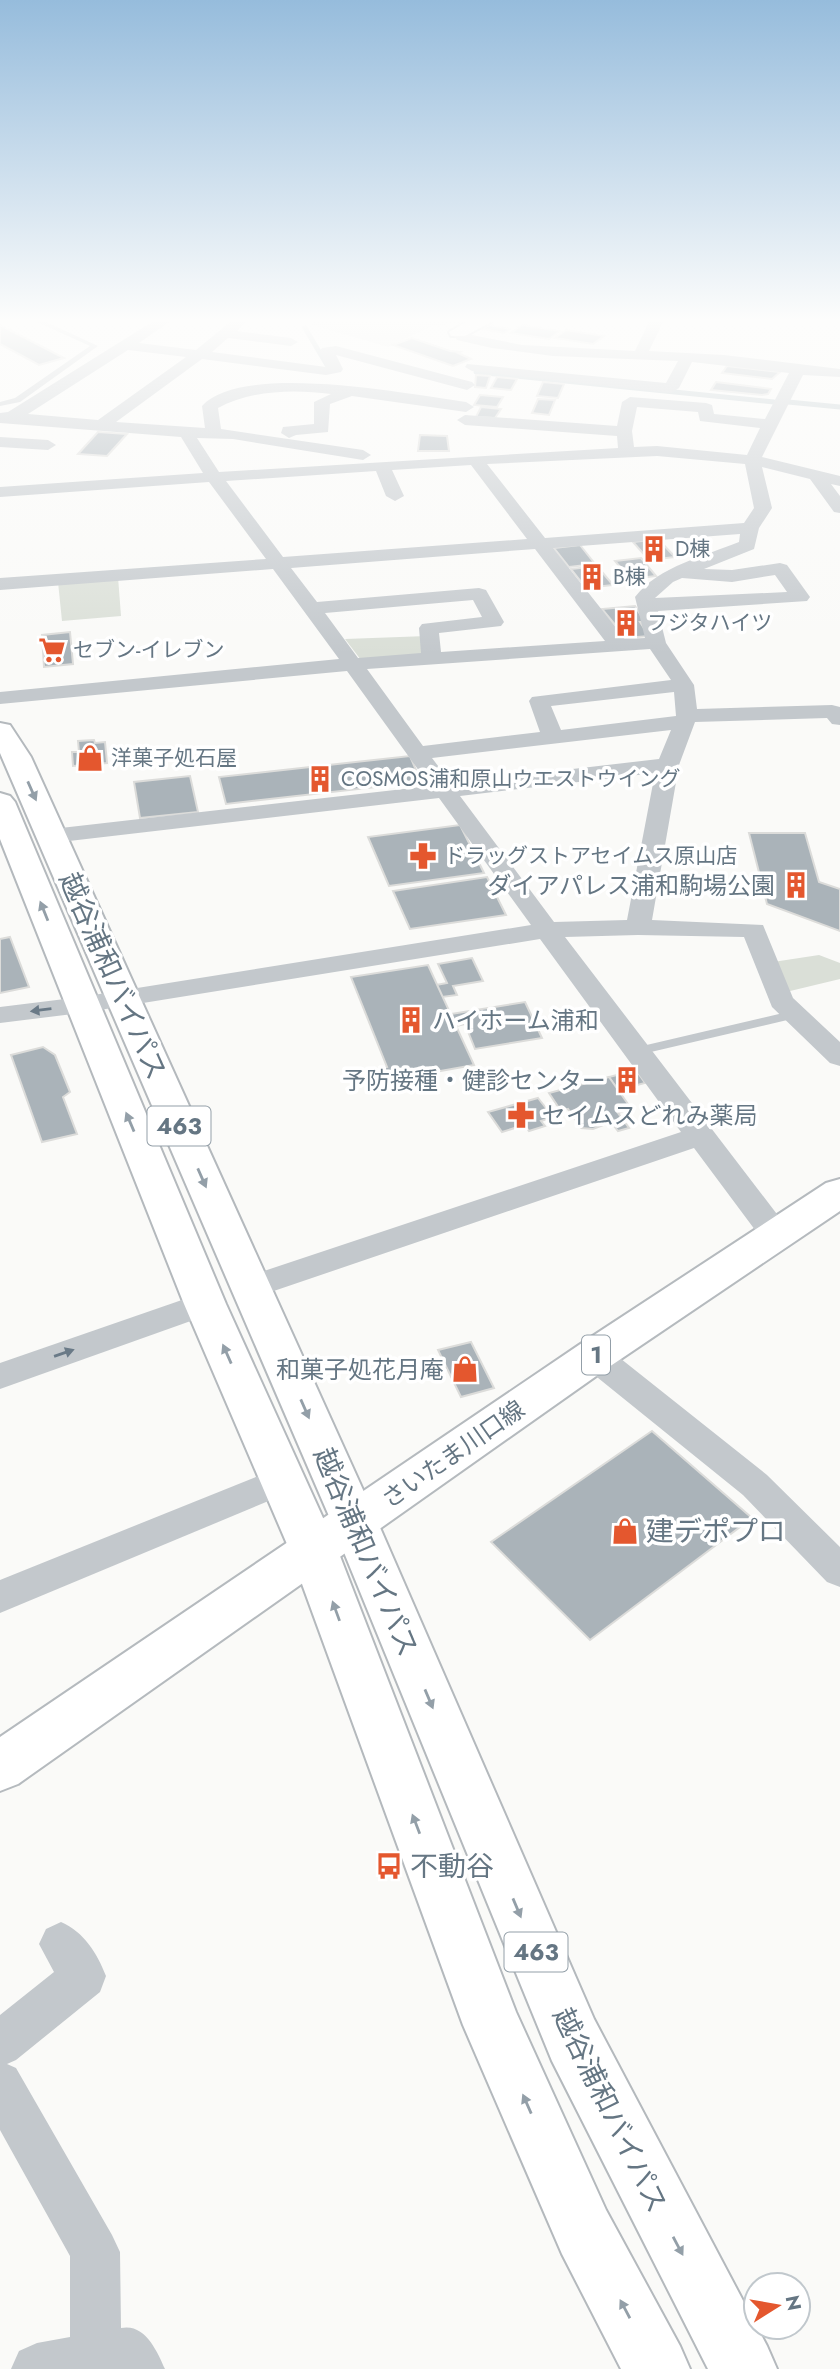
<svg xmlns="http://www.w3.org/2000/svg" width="840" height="2369" font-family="Jost,'Noto Sans JP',sans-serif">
<rect width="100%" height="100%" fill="#fafaf8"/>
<path fill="#e8e9e9" d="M311,322H466L432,326L388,347L313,325Z"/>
<g fill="#dadfd7">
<path d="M118,577L121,616L62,621L58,582Z"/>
<path d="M427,636L428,655L361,660L345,639Z"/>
<path d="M819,955L840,963V979L786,992L773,962Z"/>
</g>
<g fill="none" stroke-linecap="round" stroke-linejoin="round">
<g stroke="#bbc7cb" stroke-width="5">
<path d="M305,328L327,365"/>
<path d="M476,372L774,402"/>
<path d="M788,402L840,407"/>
</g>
</g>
<g fill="#aab3b9" stroke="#dcdcda" stroke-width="2">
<path d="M0,325L64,358L39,365L0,344Z"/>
<path d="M489,325L510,329L504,333L483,329Z"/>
<path d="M522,325L560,331L549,339L511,333Z"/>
<path d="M566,330L604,336L593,344L555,338Z"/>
<path d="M412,338L450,351L460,352L458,353L471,359L453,366L393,345Z"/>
<path d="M727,366L780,372L772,379L722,373Z"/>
<path d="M476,375L490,376L486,388L475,387Z"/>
<path d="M497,377L517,379L511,390L491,388Z"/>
<path d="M543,382L564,384L558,398L537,396Z"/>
<path d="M716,382L771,389L768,394L762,395L711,390Z"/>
<path d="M480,395L503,397L497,407L474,405Z"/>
<path d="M538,399L555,400L549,415L532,413Z"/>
<path d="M481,407L501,409L495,418L476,417Z"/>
<path d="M98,432L127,434L107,456L78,454Z"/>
<path d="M420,435L447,436L449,451H418Z"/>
<path d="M658,539L675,557L649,560L633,542Z"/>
<path d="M580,545L595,564L569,567L554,548Z"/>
<path d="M641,558L656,576L630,579L615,561Z"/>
<path d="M597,566L613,585L586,588L571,569Z"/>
<path d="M635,606L645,622H640L649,636L626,638L602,609Z"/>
<path d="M70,632L73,664L44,667L42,635Z"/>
<path d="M94,740L95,743L105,742L107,763L73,766L72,752H79L78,741Z"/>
<path d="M410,756L421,782L226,804L219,777Z"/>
<path d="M190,776L198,812L140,818L134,782Z"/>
<path d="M460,825L484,873L389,886L368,837Z"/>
<path d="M749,833H805L819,882L840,889V931L767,904Z"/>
<path d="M487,877L506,915L410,929L393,891Z"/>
<path d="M10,937L29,987L0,993V939Z"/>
<path d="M472,958L483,981L453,986L457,995L442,997L436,985L447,983L438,964Z"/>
<path d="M428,965L474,1065L379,1082L375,1069L387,1067L351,977Z"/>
<path d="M525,1002L542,1038L475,1049L465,1024L456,1026L451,1014Z"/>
<path d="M43,1047L55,1055L70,1092L63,1097L77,1134L42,1142L11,1055Z"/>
<path d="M636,1070L645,1083L618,1090L609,1077Z"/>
<path d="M609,1077L628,1104V1110L618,1113L629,1128L618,1131L611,1122L593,1129L581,1128L568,1109L561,1111L549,1093Z"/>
<path d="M538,1098L553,1117L541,1121L545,1126L529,1131L524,1125L502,1132L488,1112Z"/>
<path d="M471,1342L494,1388L461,1397L438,1350Z"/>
<path d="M652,1431L752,1518L590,1640L491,1542Z"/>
</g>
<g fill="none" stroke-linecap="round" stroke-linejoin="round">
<defs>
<path id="secondary" d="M466,322H491L465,336H451L449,332Z"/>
<path id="primary" d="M840,1179V1211L609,1367L18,1784L0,1791V1737L579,1345L826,1183Z"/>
<g id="highway">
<path d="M0,723L10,725L31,757L378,1523L594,2019L767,2346L777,2369H708L552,2061L332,1523L0,753Z"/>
<path d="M0,793L10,796L15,802L226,1304L338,1551L516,2012L606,2210L680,2346L690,2369H621L562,2254L463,2025L290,1551L184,1304L0,839Z"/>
</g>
</defs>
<use href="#secondary" stroke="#b3babf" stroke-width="4"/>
<use href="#primary" stroke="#b5babe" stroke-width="4"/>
<use href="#highway" stroke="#b4b9bd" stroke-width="4"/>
<g fill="#c3c8cc" fill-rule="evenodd">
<path d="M37,322H46L98,346L20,402L0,406V402L15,398L90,346Z"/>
<path d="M796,1010L800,1011L802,1014L800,1017L638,1055L632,1051L638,1047Z"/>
</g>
<g fill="#c3c8cc" fill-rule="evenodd">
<path d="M152,322H169L139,343L196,350L230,322H246L237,331L291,338L298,342L291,346L228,338L212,352L326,367L320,351L322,348L336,346L472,382L475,385L467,390L336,355L343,369L341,372L326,375L202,359L116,422L205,428L202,406C242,361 411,395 466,402L474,407L466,412L352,396L330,404L328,432L296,435L289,438L281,433L283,427L314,424V402L331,394C294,389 251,390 218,408L221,429L363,450L371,455L363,460L233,439L197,438L219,472L618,448L617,436L465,425L457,420L465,415L617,426L622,402L630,397L706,403L712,405L714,414L765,419L789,373L692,362L679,388L671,393L472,371L465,367L467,364L666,383L678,361L553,356L492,348L457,340L451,332L458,328L467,334L522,345L635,351L649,322H663L649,351L724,355L840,369V377L803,375L762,457L840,476V486L831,484L840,496V513L834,512L810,479L762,467L772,508L759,528L754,549L704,569L732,570L780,563L787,565L810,597L807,601L658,611L666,643L694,685L697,709L832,705L840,707V725L832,724L827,718L695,722L679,765L652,920L763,925L793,998L840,1042V1066L830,1063L772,1007L744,937L638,935L565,937L786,1226L790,1234L786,1242L775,1245L764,1242L694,1148L262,1295L251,1298L240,1295L235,1287L240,1279L681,1132L540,939L81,1013L0,1023V1007L81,997L531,925L439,798L52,843L44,841L40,836L44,831L52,829L430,786L347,671L0,704V692L339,659L273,569L0,590V578L266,559L209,482L0,497V487L203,473L181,437L0,423V413L8,412ZM128,350L186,357L98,420L28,414ZM637,407L698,412L700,421L760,428L747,455L657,446L634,447L632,431ZM657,456L745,464L754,508L744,523L545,538L487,464ZM471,465L527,539L283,557L226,481L376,471L386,496L395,501L404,496L392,470ZM740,534L739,542C705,556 659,566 635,597L645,638L625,639L553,548ZM535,549L605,641L441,652L439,633L501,626L504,622L486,590L479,588L317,602L291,568ZM775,575L787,592L655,598L673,582L682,578L732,582ZM473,600L482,617L422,624L419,628L421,653L358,658L325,613ZM650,649L671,680L532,697L529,701L540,732L423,746L367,669ZM674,692L676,716L561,730L551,706ZM671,730L659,759L451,783L432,758ZM655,773L627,920L554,922L460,796Z"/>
<path d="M0,437L48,440L56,445L48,450L0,447Z"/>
<path d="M205,1292L216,1296L221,1304L216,1312L0,1389V1363Z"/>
<path d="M594,1344L606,1347L767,1475L840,1547V1587L827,1582L743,1495L582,1365L578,1356L582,1347Z"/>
<path d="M283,1466L295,1470L301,1480L295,1490L0,1613V1580Z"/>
<path d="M61,1922C84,1932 97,1953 106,1976L100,1992L16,2060L7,2064L16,2068L112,2235L120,2252L121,2328C145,2323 157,2351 165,2369H11L19,2351L37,2343L70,2337V2256L0,2130V2015L54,1972L39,1944L46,1929Z"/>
</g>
<use href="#secondary" fill="#fff" fill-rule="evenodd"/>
<use href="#primary" fill="#fff" fill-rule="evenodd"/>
<use href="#highway" fill="#fff" fill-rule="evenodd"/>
</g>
<defs><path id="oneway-solid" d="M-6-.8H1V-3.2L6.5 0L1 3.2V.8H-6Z" transform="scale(1.75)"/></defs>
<g fill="#939fa8">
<use href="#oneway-solid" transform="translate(32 791) rotate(66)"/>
<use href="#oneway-solid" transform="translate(44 911) rotate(-112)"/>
<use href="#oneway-solid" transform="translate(130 1122) rotate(-113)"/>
<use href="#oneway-solid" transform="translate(202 1178) rotate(66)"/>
<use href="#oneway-solid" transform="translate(227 1354) rotate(-114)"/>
<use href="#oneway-solid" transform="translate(305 1409) rotate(66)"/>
<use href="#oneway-solid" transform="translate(336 1611) rotate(-110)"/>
<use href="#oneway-solid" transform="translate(429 1699) rotate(67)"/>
<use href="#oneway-solid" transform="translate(416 1824) rotate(-111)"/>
<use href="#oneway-solid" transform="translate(517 1908) rotate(67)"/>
<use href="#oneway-solid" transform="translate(527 2104) rotate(-114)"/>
<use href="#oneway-solid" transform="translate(678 2246) rotate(62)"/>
<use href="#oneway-solid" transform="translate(625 2309) rotate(-118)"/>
</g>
<g fill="#6a7a87">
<use href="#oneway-solid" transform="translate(41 1010) rotate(173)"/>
<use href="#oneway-solid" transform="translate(64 1353) rotate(-19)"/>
</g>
<linearGradient id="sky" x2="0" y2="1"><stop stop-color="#96bcdc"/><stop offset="0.49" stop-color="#fdfdfc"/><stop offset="1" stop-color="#fdfdfc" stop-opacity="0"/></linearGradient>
<rect width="840" height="654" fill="url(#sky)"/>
<defs>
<symbol id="building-bare" viewBox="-9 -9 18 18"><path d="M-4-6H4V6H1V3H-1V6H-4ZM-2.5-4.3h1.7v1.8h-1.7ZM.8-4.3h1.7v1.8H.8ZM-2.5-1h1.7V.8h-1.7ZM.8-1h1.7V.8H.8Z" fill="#e4572e" stroke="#fff" stroke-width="2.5" paint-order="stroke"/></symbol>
<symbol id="supermarket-bare" viewBox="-9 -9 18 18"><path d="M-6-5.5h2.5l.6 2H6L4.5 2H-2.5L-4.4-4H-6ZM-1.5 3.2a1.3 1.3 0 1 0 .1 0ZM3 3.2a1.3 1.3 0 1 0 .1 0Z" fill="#e4572e" stroke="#fff" stroke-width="2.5" paint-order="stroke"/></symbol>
<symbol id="shop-bare" viewBox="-9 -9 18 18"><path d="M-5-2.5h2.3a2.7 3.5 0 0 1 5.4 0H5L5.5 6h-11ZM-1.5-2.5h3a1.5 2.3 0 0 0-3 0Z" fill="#e4572e" stroke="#fff" stroke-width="2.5" paint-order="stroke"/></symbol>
<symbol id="pharmacy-bare" viewBox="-9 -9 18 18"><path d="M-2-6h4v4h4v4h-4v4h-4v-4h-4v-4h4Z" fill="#e4572e" stroke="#fff" stroke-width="2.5" paint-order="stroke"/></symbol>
<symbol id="bus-bare" viewBox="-9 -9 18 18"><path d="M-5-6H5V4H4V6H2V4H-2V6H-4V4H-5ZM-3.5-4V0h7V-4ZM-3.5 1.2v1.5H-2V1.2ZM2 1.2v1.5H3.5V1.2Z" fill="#e4572e" stroke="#fff" stroke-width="2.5" paint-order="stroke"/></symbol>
</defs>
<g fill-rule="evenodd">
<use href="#building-bare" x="635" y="530" width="38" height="38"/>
<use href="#building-bare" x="573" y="558" width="38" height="38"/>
<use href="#building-bare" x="607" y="604" width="38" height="38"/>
<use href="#supermarket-bare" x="33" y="631" width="38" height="38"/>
<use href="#shop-bare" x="71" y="739" width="38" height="38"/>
<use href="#building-bare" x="301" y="760" width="38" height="38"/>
<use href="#pharmacy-bare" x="404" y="837" width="38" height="38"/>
<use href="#building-bare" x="777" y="866" width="38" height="38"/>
<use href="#building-bare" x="392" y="1001" width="38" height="38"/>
<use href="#building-bare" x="608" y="1061" width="38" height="38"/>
<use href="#pharmacy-bare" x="502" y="1096" width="38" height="38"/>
<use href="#shop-bare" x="446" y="1350" width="38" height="38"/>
<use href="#shop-bare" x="606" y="1512" width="38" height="38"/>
<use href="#bus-bare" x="370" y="1847" width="38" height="38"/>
</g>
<g text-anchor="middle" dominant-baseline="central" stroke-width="7" stroke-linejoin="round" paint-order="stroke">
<g font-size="21" fill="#657683" stroke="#fff" text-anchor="start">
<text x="675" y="549">D棟</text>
<text x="613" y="577">B棟</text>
<text x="647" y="623">フジタハイツ</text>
<text x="73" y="650">セブン-イレブン</text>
<text x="111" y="758">洋菓子処石屋</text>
<text x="341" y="779">COSMOS浦和原山ウエストウイング</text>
<text x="444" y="856">ドラッグストアセイムス原山店</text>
</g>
<g fill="#fff" stroke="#939fa8" stroke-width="2">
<rect x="147.5" y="1106.5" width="63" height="39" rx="5"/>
<rect x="582" y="1335.5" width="28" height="39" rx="5"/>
<rect x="504.5" y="1932.5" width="63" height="39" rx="5"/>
</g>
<g font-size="23" font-weight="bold" fill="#657683">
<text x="179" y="1126">463</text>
<text x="596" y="1355">1</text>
<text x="536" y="1952">463</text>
</g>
<g font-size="24" fill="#657683" stroke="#fff" text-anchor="end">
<text x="775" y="885">ダイアパレス浦和駒場公園</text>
<text x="432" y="1020" text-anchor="start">ハイホーム浦和</text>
<text x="606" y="1080">予防接種・健診センター</text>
<text x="542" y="1115" text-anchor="start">セイムスどれみ薬局</text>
<text x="444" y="1369">和菓子処花月庵</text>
</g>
<g font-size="24" fill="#657683" stroke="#fff">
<text transform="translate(453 1454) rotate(-35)">さいたま川口線</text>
</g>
<g font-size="28" fill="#657683" stroke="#fff">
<text transform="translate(113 976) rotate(66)">越谷浦和バイパス</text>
<text transform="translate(366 1552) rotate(67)">越谷浦和バイパス</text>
<text transform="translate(610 2110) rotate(64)">越谷浦和バイパス</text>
</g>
<g font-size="28" fill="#657683" stroke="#fff" text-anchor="start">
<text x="646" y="1531">建デポプロ</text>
<text x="410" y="1866">不動谷</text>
</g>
</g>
<g transform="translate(777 2306) rotate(79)"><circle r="33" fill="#ffffff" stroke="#c1c8cd" stroke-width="2"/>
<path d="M0-5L12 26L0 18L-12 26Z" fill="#e4572e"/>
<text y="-10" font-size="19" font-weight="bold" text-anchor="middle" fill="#657683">N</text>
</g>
</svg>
